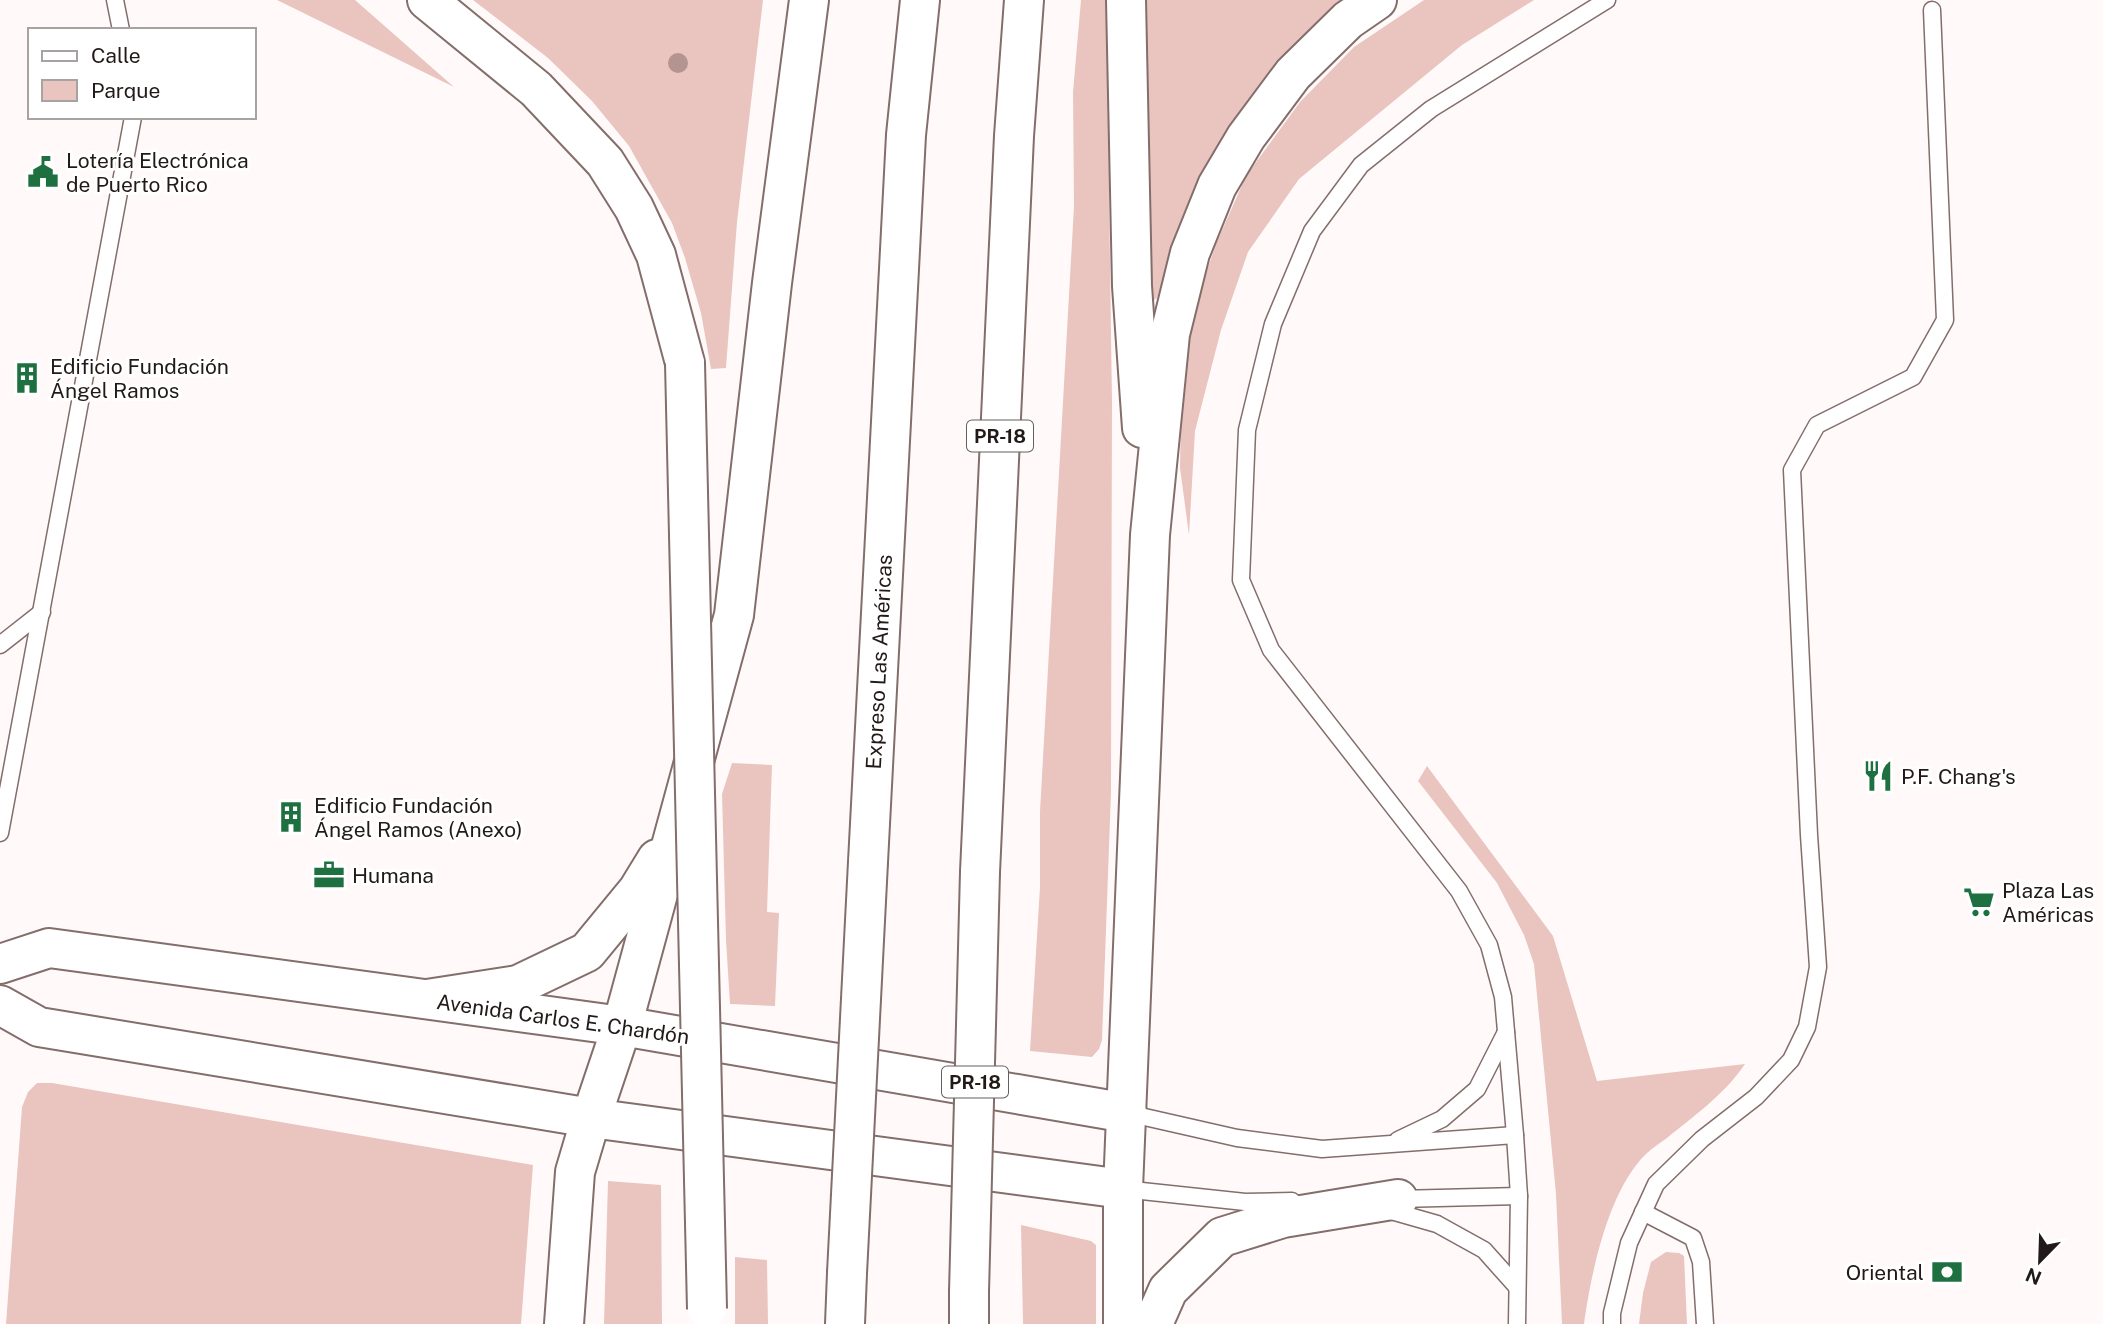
<svg xmlns="http://www.w3.org/2000/svg" width="2103" height="1324" font-family="'Public Sans',sans-serif">
<rect width="100%" height="100%" fill="#fffaf9"/>
<g fill="#eac5bf">
<path d="M277,0H355L454,87Z"/>
<path d="M473,0H763L737,222L726,368L711,369L701,313L685,258L672,223L629,146L592,101L548,58Z"/>
<path d="M1081,0H1110L1109,195L1112,400L1111,792L1102,1040L1099,1049L1092,1057L1030,1051L1040,887V811L1074,206L1073,92Z"/>
<path d="M1142,0H1341L1254,94L1194,188L1157,298L1148,304Z"/>
<path d="M1424,0H1534L1462,45L1299,179L1248,252L1221,330L1195,431L1189,535L1180,468L1181,405L1192,314L1216,244L1246,176L1300,102L1354,47Z"/>
<path d="M732,763L772,765L767,912L779,913L775,1006L730,1004L726,940L722,794Z"/>
<path d="M1427,766L1553,936L1597,1081L1745,1064C1726,1093 1694,1116 1667,1138C1660,1143 1652,1148 1646,1154C1608,1191 1591,1273 1584,1324H1562L1556,1194L1534,964L1524,935L1497,883L1418,781Z"/>
<path d="M37,1083H52L533,1165L521,1324H6L22,1107L28,1092Z"/>
<path d="M608,1181L661,1185L662,1324H604Z"/>
<path d="M1021,1225L1091,1241L1096,1245V1324H1023Z"/>
<path d="M1666,1252L1679,1253L1684,1256L1687,1324H1639L1643,1293L1651,1262Z"/>
<path d="M735,1257L767,1260L768,1324H735Z"/>
</g>
<g fill="none" stroke-linecap="round" stroke-linejoin="round">
<defs>
<g id="service">
<path d="M115,0L121,30"/>
<path d="M0,645L42,612"/>
<path d="M0,833L133,117"/>
<path d="M1127,1113L1237,1138L1322,1149L1515,1135"/>
<path d="M1398,1140L1442,1119L1477,1089L1506,1032"/>
<path d="M1123,1189L1245,1202L1292,1201"/>
<path d="M1398,1199L1519,1196"/>
<path d="M1388,1210L1437,1224L1484,1250L1517,1287"/>
<path d="M1643,1212L1693,1238L1701,1262L1705,1324"/>
<path d="M1517,1324L1519,1196L1515,1135L1503,997L1489,945L1459,891L1271,650L1241,580L1247,430L1273,324L1312,231L1361,165L1431,109L1607,0"/>
<path d="M1612,1324V1313L1629,1243L1656,1184L1702,1139L1756,1097L1791,1060L1807,1027L1818,967L1809,835L1792,470L1817,425L1913,377L1945,320L1932,10"/>
</g>
<g id="tertiary">
<path d="M0,964L49,948L622,1026L1127,1113"/>
<path d="M0,1005L39,1027L591,1118L1123,1189"/>
</g>
<g id="motorway">
<path d="M427,0L536,89L605,162L634,208L656,255L685,363"/>
<path d="M1126,0L1132,286L1142,428"/>
<path d="M868,862L906,135L920,0"/>
<path d="M980,872L1014,136L1024,0"/>
<path d="M427,999L518,985L587,952L638,890L657,859"/>
<path d="M564,1324L575,1172L591,1118L622,1026L734,615L772,283L809,0"/>
<path d="M845,1324L847,1273"/>
<path d="M969,1324V1292"/>
<path d="M1123,1324V1189L1150,535L1170,334L1190,253L1217,186L1246,137L1293,74L1348,20L1377,0"/>
<path d="M1153,1324L1168,1290L1222,1237L1283,1218L1398,1199"/>
</g>
</defs>
<use href="#service" stroke="#836e6b" stroke-width="19"/>
<use href="#tertiary" stroke="#836e6b" stroke-width="42"/>
<use href="#motorway" stroke="#836e6b" stroke-width="42"/>
<use href="#service" stroke="#fff" stroke-width="16"/>
<use href="#tertiary" stroke="#fff" stroke-width="38"/>
<use href="#motorway" stroke="#fff" stroke-width="38"/>
<defs>
<g id="motorway-bridge">
<path d="M685,363L707,1309"/>
<path d="M847,1273L868,862"/>
<path d="M969,1292L980,872"/>
</g>
</defs>
<use href="#motorway-bridge" stroke="#836e6b" stroke-width="42" stroke-linecap="butt"/>
<use href="#motorway-bridge" stroke="#fff" stroke-width="38"/>
</g>
<circle fill="#b49490" cx="678" cy="63" r="10"/>
<defs>
<symbol id="civic-bare" viewBox="-9 -9 18 18"><path d="M-.6-6.5H3V-4.5H.6V-3L4-1V1h2V6H-6V1h2V-1L-.6-3ZM-1.2 2.5V6h2.4V2.5Z" fill="#1f7041" stroke="#fff" stroke-width="2.5" paint-order="stroke"/></symbol>
<symbol id="building-bare" viewBox="-9 -9 18 18"><path d="M-4-6H4V6H1V3H-1V6H-4ZM-2.5-4.3h1.7v1.8h-1.7ZM.8-4.3h1.7v1.8H.8ZM-2.5-1h1.7V.8h-1.7ZM.8-1h1.7V.8H.8Z" fill="#1f7041" stroke="#fff" stroke-width="2.5" paint-order="stroke"/></symbol>
<symbol id="restaurant-bare" viewBox="-9 -9 18 18"><path d="M-5-6h1v4h1v-4h1v4h1v-4h1v5L-1.5 .5V6h-2V.5L-5-1ZM5-6V6H3V1.5H1.5Q1.5-4 5-6Z" fill="#1f7041" stroke="#fff" stroke-width="2.5" paint-order="stroke"/></symbol>
<symbol id="office-bare" viewBox="-9 -9 18 18"><path d="M-6-3h4V-5.5h4V-3h4V5H-6ZM-1-4.5V-3h2v-1.5ZM-6 0V1H6V0Z" fill="#1f7041" stroke="#fff" stroke-width="2.5" paint-order="stroke"/></symbol>
<symbol id="supermarket-bare" viewBox="-9 -9 18 18"><path d="M-6-5.5h2.5l.6 2H6L4.5 2H-2.5L-4.4-4H-6ZM-1.5 3.2a1.3 1.3 0 1 0 .1 0ZM3 3.2a1.3 1.3 0 1 0 .1 0Z" fill="#1f7041" stroke="#fff" stroke-width="2.5" paint-order="stroke"/></symbol>
<symbol id="bank-bare" viewBox="-9 -9 18 18"><path d="M-6-4H6V4H-6ZM0-2.3a2.3 2.3 0 1 0 0 4.6a2.3 2.3 0 1 0 0-4.6Z" fill="#1f7041" stroke="#fff" stroke-width="2.5" paint-order="stroke"/></symbol>
</defs>
<g fill-rule="evenodd">
<use href="#civic-bare" x="21" y="150" width="44" height="44"/>
<use href="#building-bare" x="5" y="356" width="44" height="44"/>
<use href="#restaurant-bare" x="1856" y="754" width="44" height="44"/>
<use href="#building-bare" x="269" y="795" width="44" height="44"/>
<use href="#office-bare" x="307" y="853" width="44" height="44"/>
<use href="#supermarket-bare" x="1957" y="880" width="44" height="44"/>
<use href="#bank-bare" x="1925" y="1250" width="44" height="44"/>
</g>
<g text-anchor="middle" dominant-baseline="central" stroke-width="6" stroke-linejoin="round" paint-order="stroke">
<g fill="#fff" stroke="#645f5e" stroke-width="2">
<rect x="967" y="420.5" width="66" height="31" rx="5"/>
<rect x="942" y="1066.5" width="66" height="31" rx="5"/>
</g>
<g font-size="19" font-weight="bold" fill="#221a19">
<text x="1000" y="436">PR-18</text>
<text x="975" y="1082">PR-18</text>
</g>
<g font-size="21" fill="#221a19" stroke="#fff" text-anchor="start">
<text x="66" y="160">Lotería Electrónica<tspan x="66" dy="24">de Puerto Rico</tspan></text>
<text x="50" y="366">Edificio Fundación<tspan x="50" dy="24">Ángel Ramos</tspan></text>
<text x="1901" y="776">P.F. Chang's</text>
<text x="314" y="805">Edificio Fundación<tspan x="314" dy="24">Ángel Ramos (Anexo)</tspan></text>
<text x="352" y="875">Humana</text>
<text x="2002" y="890">Plaza Las<tspan x="2002" dy="24">Américas</tspan></text>
<text x="1924" y="1272" text-anchor="end">Oriental</text>
</g>
<g font-size="21" fill="#221a19" stroke="#fff">
<text transform="translate(879 662) rotate(-87)">Expreso Las Américas</text>
<text transform="translate(563 1019) rotate(8)">Avenida Carlos E. Chardón</text>
</g>
</g>
<rect x="28" y="28" width="228" height="91" fill="#ffffff" stroke="#a7a3a3" stroke-width="2"/>
<rect x="42" y="51" width="35" height="10" fill="#ffffff" stroke="#a7a3a3" stroke-width="2"/>
<text x="91" y="63" font-size="21" fill="#221a19">Calle</text>
<rect x="42" y="80" width="35" height="21" fill="#eac5bf" stroke="#a7a3a3" stroke-width="2"/>
<text x="91" y="98" font-size="21" fill="#221a19">Parque</text>
<g transform="translate(2040 1261) rotate(203)" stroke="#ffffff" stroke-width="5" paint-order="stroke">
<path d="M0-5L12 26L0 18L-12 26Z" fill="#221a19"/>
<text y="-10" font-size="19" font-weight="bold" text-anchor="middle" fill="#221a19">N</text>
</g>
</svg>
